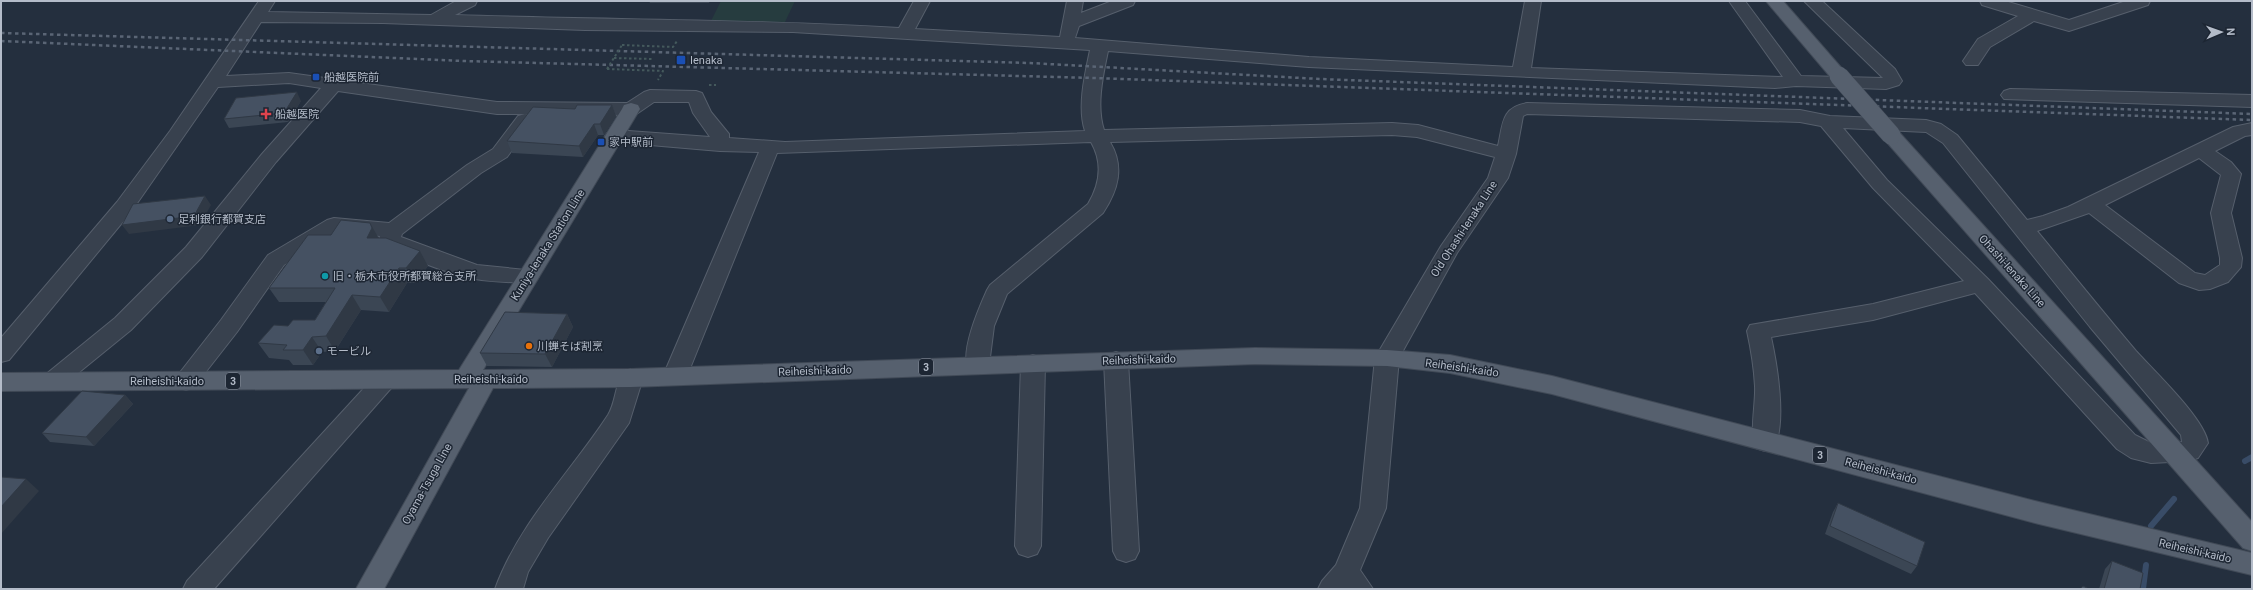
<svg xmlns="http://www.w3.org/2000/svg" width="2253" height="590" font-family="Roboto,'Noto Sans JP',sans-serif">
<rect width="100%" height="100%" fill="#242f3e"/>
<path fill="#263c3f" d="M721,1H795L785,22L711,21Z"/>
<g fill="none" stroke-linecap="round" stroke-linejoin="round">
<g stroke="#394c67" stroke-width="6">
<path d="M2245,461L2252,457"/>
<path d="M2151,526L2174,499"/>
<path d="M2143,589L2146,565"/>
</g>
<defs>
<g id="minor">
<path d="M259,1H275L268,12L431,15L456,1H477L475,5L455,15C603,20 751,19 899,28L914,1H930L915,29L1060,37L1067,1H1083L1081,13L1112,1H1135L1133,5L1079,26L1075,38L1309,57L1513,67L1525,1H1541L1531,68L1783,77L1729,1H1745L1801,76L1883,78L1804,1H1822L1895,69L1902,81L1899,85L1886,89L1796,86L1775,88L1309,67L1108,51C1103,75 1096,106 1104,130L1392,123L1418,125L1498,146C1503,124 1501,107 1527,103L1800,110L1830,116L1926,120L1941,124L1957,135L2027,220L2043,216L2068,207L2233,127L2252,123V135L2245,136L2215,151L2231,162L2241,174L2231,213L2242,258L2241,267L2228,282L2210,289L2199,290L2179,283L2089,213L2037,231C2070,271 2102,311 2136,351C2154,371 2205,419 2208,443L2198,458L2189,461L2151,463L2131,458L2117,449L1975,293L1873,320L1771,337C1777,364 1787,423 1774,448L1765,451L1756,448C1749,435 1756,403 1755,386C1754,368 1751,349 1747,331L1750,325L1873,304L1964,281L1873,188L1821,126L1800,122L1527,114L1523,116L1516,154L1508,178L1457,253L1399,358L1386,508L1360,570L1373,589H1318L1322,581L1336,565L1360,508L1375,358L1441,246L1488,178L1495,157L1417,137L1392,135L1110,142C1125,167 1118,190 1103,213L1007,294L994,326L989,365L985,371L977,374L969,371C959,353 979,308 987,290L990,285L1088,204C1100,184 1103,163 1091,142L777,153L687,376L683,382L675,385L667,382L663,376L759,152L720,151L615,142L608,140L605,136L608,132L615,130L710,137L693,113L689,102H654L638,113L631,115L497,114L338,91L276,162L202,257L131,330L61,387L53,390L45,387L41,381L45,375L115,318L186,247L262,154L321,88L289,83L218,87L131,212L9,360L1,362V338L117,202L170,131ZM261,22L383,23L585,30L793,32L1090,50C1085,74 1077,107 1085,131L785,142L729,138V134L711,112L702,93L696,91L650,90L644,92L627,103L497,102L289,73L226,76ZM1843,128L1926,132L1943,143L2090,327L2181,435L2182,442L2151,443L2135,435L1988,279L1887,180ZM2199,158L2221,175L2211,213L2220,258V265L2205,275L2195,273L2105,205Z"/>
<path d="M1980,1H2005L2069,20L2126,1H2150L2148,5L2069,31L2034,21L1990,47L1978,65H1966L1963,61L1978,39L2018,16L1982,5Z"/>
<path d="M2010,89L2252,95V107L2004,99L2001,95L2004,91Z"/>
<path d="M525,114L532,116L534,120L507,157L481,173L402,234L401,237L477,265L536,271L539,276L536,281L528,283C511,282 492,282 475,279C459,277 386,252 379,240L380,236L338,232L284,265L237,332L194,387L186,390L178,387L174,381L178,375L221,320L268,255L327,220L334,218L389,223L467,165L493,149L518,116Z"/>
<path d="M1116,352L1124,355L1128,361L1139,551L1135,559L1126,562L1117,559L1113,551L1104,361L1108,355Z"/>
<path d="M1033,355L1041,358L1045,364L1041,546L1037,554L1028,557L1019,554L1015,546L1021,364L1025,358Z"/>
<path d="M631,369L639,372L643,378L629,423L548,538L528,572L523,589H495C519,523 570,473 608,415C616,402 615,385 623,372Z"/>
<path d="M385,371L393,374L397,380L393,386L214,589H183L187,581L377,374Z"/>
</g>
<g id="major">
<path d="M1766,1H1783L1845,72L1848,76L1845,80L1839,81L1833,80Z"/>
<path d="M631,103L638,105L640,109L483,370L631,369L1255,348L1387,350L1450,355L1552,376L2039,502L2252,553V575L2039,524L1552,394L1450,373L1387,366L1255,364L631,387L493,388L384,589H356L469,388L1,391V373L459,370L622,109L624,105Z"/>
<path d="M1891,129L1898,131L2252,522V551L2243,548L1884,139L1881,135L1884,131Z"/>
</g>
</defs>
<use href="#minor" stroke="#565f6c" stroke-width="2"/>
<use href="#major" stroke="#414a57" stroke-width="2"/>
<g stroke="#44595c" stroke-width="2" stroke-dasharray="2.5 2.5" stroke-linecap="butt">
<path d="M622,45L673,47L677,41"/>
<path d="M614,58L653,59"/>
<path d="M607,69L663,71L658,80"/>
<path d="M709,85H716"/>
</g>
<use href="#minor" fill="#38414e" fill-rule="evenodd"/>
<use href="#major" fill="#56606e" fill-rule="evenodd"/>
<g stroke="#5a6575" stroke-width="2.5" stroke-dasharray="3.5 3.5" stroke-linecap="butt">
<path d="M1,33L1030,63L1320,79L2252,114"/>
<path d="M1,41L464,61L1094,78L2252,120"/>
</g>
<defs>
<path id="major-bridge" d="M1839,76L1891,135"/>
</defs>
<use href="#major-bridge" stroke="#414a57" stroke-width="20" stroke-linecap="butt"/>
<path stroke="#44595c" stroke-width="2" stroke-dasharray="2.5 2.5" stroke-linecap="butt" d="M607,69L622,45"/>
<use href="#major-bridge" stroke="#56606e" stroke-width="19"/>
</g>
<g fill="#3b4654">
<path d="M649,1H710L709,3H650Z"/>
<path d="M301,101L288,122L229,128L224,119Z"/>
<path d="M612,105L616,116L604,135H598L583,157L512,153L507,141L575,109Z"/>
<path d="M378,238L420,251L428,266L415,283H407L389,312L361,310L335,351L322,352L313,365H293L289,360L269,358L258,343L288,326L315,320L326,302H279L269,288Z"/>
<path d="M567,314L573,327L552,367L487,366L480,353Z"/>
<path d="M125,395L133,404L94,446L50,442L42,433Z"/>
<path d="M1838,503L1917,566L1911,574L1825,534L1833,512Z"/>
<path d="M2112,561L2140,589H2099L2105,569Z"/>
</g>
<g fill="#303945">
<path d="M297,92L301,101L288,122L284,113Z"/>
<path d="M612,105L616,116L604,135L600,124Z"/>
<path d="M594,124L598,135L583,157L579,146Z"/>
<path d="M205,196L211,205L200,225L129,234L122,225Z"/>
<path d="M370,223L378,237L380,243L367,238Z"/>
<path d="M420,251L428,266L415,283L406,268Z"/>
<path d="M399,268L407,283L389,312L380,297Z"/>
<path d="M352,295L361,310L335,351L326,336Z"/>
<path d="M567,314L573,327L552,367L545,354Z"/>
<path d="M312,337L322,352L313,365L303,350Z"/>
<path d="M125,395L133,404L94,446L86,437Z"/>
<path d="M26,479L39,491L1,534V507Z"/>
</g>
<g fill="#455162" stroke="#303945">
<path d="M297,92L284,113L224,119L236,98Z"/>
<path d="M577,105H612L600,124H594L579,146L507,141L533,107L575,109Z"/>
<path d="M205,196L194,216L122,225L133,204Z"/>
<path d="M341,220L370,223L372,228L367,238H386L420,251L406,268H399L380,297L352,295L326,336L312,337L303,350H283L287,345L258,343L274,325L288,326L293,320H315L335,288H269L308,235H331Z"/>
<path d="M505,312L567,314L545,354L480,353Z"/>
<path d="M82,391L125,395L86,437L42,433Z"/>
<path d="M1,477L26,479L1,507Z"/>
<path d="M1838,503L1925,542L1917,566L1830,526Z"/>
<path d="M2112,561L2143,573L2140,589H2104Z"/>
<path d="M2083,586L2089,589H2080Z"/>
</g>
<g fill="#1a4fb4" stroke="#1d2633" stroke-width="1.5">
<rect x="676" y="55" width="10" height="10" rx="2"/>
<rect x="312" y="73" width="8" height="8" rx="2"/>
<rect x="597" y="138" width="8" height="8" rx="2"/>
</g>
<path fill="#e0444e" stroke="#1d2633" stroke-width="1.5" d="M264 108h4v4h4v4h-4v4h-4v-4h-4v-4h4z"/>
<g fill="#5c6f8a" stroke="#1d2633" stroke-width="1.5">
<circle cx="170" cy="219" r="4"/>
<circle cx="319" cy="351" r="4"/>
</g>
<circle fill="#0f9aa8" stroke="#1d2633" stroke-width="1.5" cx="325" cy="276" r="4"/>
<circle fill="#e8710a" stroke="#1d2633" stroke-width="1.5" cx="529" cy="346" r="4"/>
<g text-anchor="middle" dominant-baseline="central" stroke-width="3" stroke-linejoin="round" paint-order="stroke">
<g fill="#1d2633" stroke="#878f9c" stroke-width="1">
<rect x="919" y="359" width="14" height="16" rx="3"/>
<rect x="226" y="373" width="14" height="16" rx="3"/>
<rect x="1813" y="447" width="14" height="16" rx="3"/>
</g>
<g font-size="10" font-weight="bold" fill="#b4bcc9">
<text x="926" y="367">3</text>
<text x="233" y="381">3</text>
<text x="1820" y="455">3</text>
</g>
<g font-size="11" fill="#b4bcc9" stroke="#1d2633" text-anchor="start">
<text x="690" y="60">Ienaka</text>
<text x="324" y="77">船越医院前</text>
<text x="275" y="114">船越医院</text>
<text x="609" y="142">家中駅前</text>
<text x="178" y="219">足利銀行都賀支店</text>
<text x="333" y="276">旧・栃木市役所都賀総合支所</text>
<text x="537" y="346">川蝉そば割烹</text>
<text x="327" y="351">モービル</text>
</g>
<g font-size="11" fill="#b4bcc9" stroke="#1d2633">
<text transform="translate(1464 229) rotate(-57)">Old Ohashi-Ienaka Line</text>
<text transform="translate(548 245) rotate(-58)">Kuniya-Ienaka Station Line</text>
<text transform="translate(2012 271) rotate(48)">Ohashi-Ienaka Line</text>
<text transform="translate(1139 360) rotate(-2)">Reiheishi-kaido</text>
<text transform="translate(1462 368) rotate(8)">Reiheishi-kaido</text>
<text transform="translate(815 371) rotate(-2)">Reiheishi-kaido</text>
<text x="491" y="379">Reiheishi-kaido</text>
<text x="167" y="381">Reiheishi-kaido</text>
<text transform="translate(1881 471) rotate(15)">Reiheishi-kaido</text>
<text transform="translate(427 484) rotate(-61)">Oyama-Tsuga Line</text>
<text transform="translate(2195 551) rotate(13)">Reiheishi-kaido</text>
</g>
</g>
<rect width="2253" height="590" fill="none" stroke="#b4bcc9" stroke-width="4"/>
<g transform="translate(2221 32) rotate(88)" stroke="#1d2633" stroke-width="3" paint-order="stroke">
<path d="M0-3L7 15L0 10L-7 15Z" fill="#b4bcc9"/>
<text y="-6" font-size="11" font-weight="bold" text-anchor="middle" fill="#b4bcc9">N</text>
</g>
</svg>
